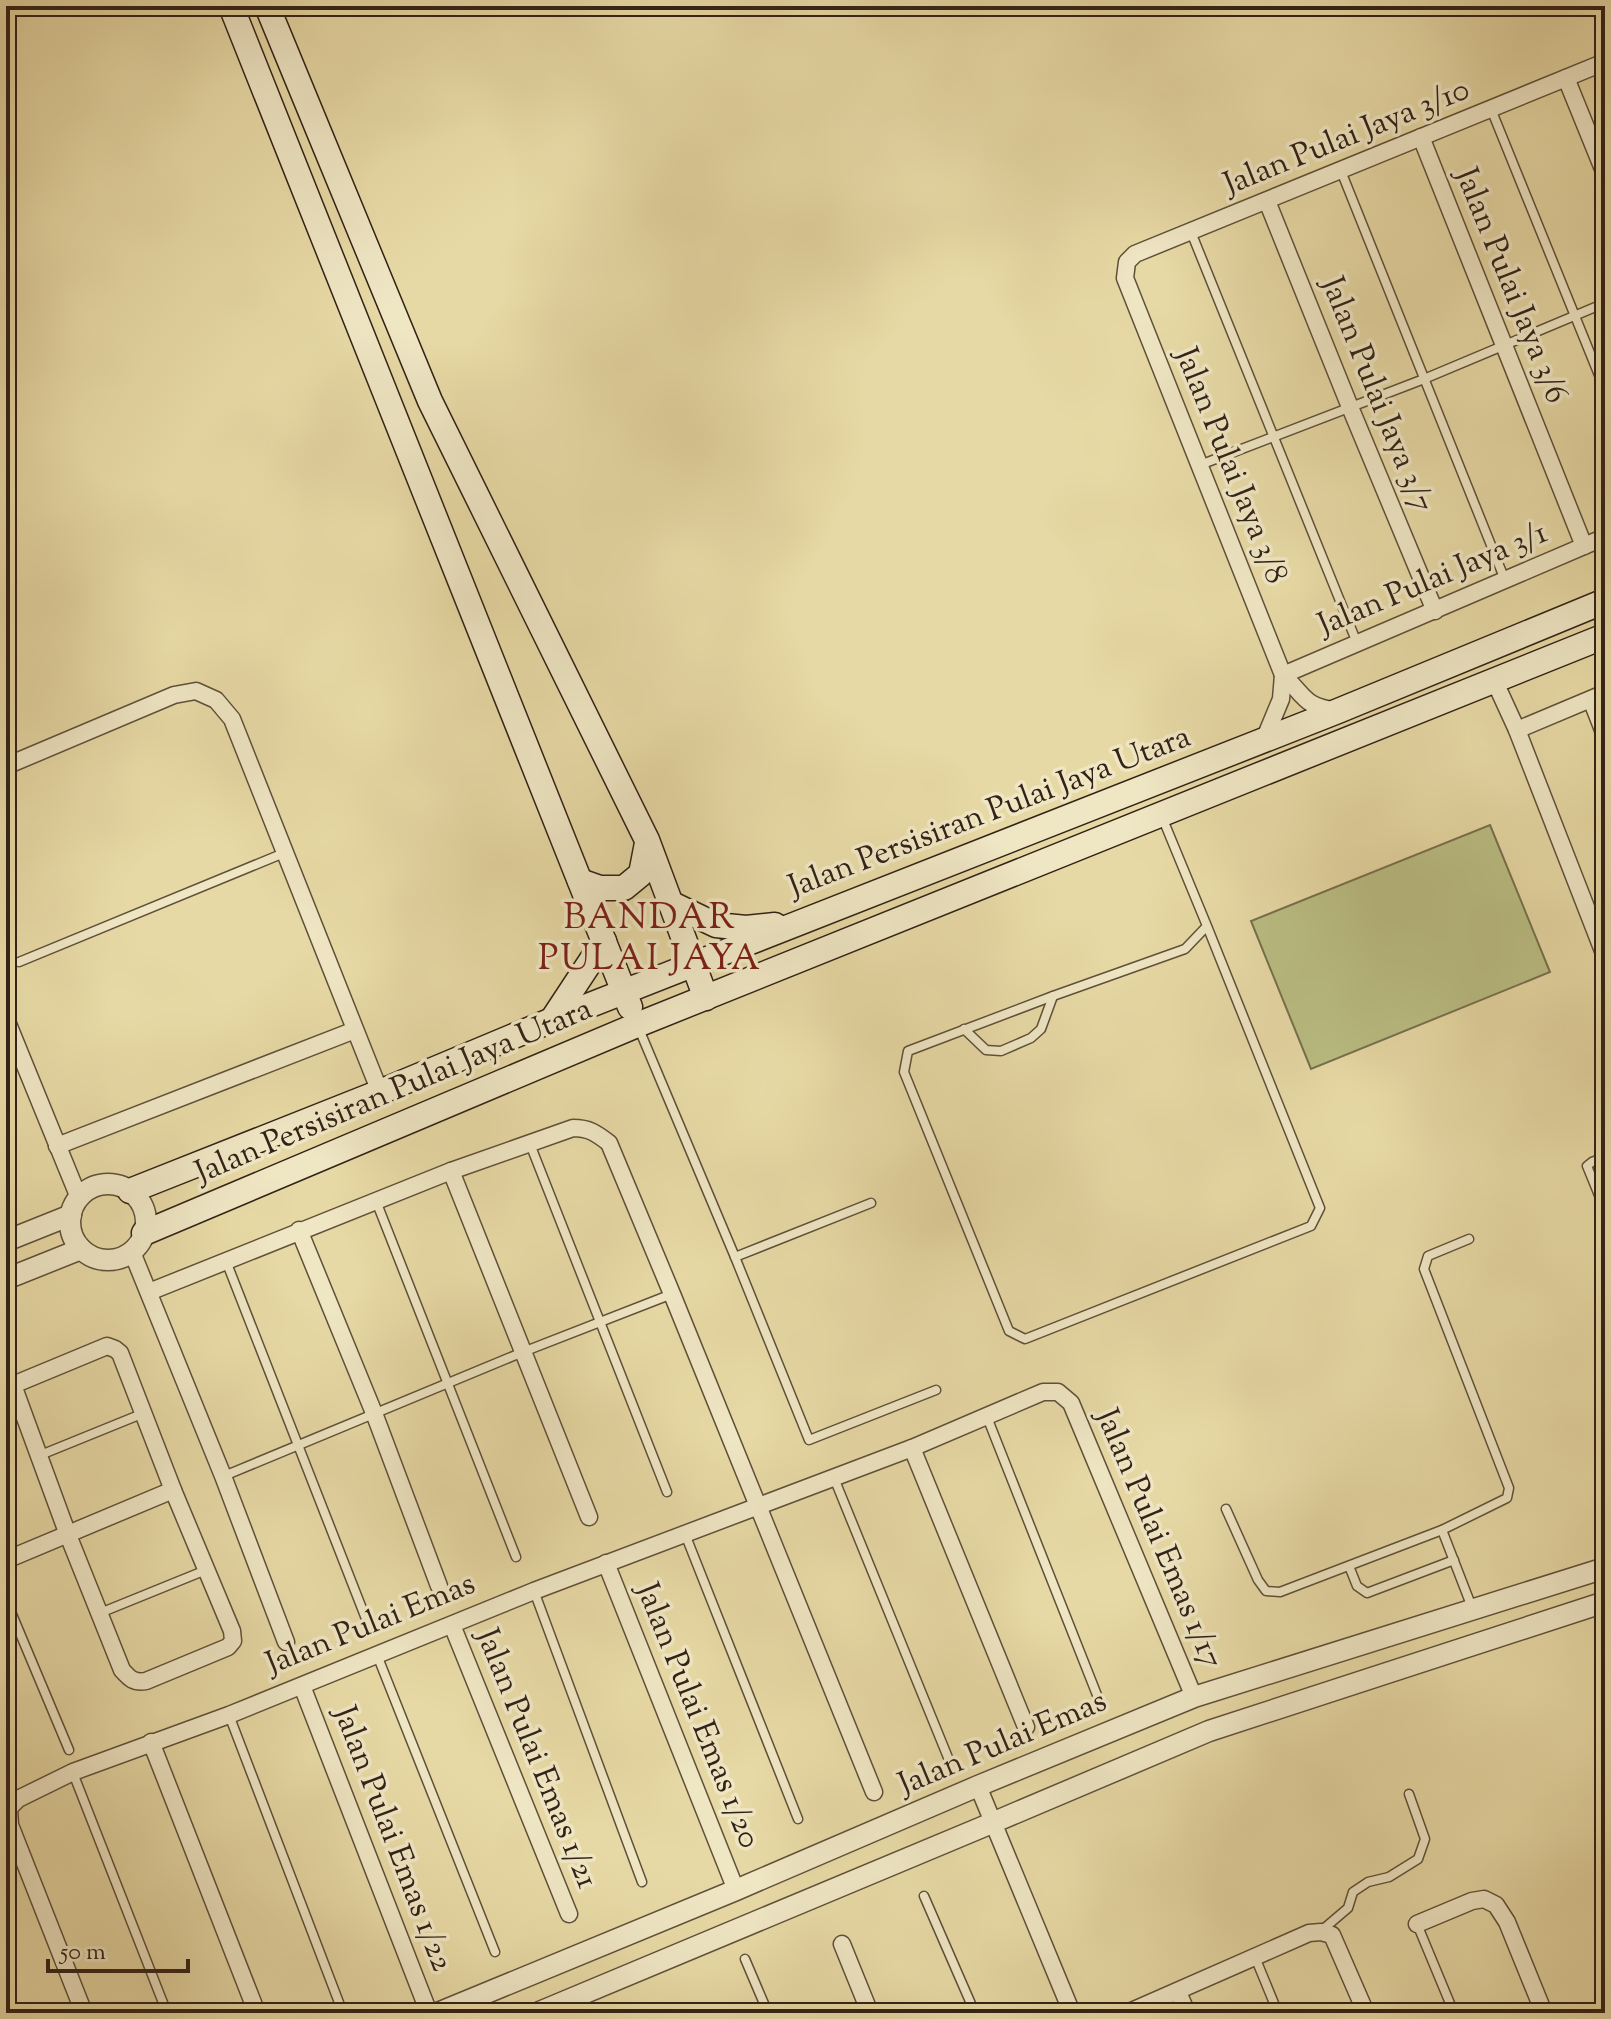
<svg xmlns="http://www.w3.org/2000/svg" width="1611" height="2019" font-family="'Sorts Mill Goudy',serif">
<rect width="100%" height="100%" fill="#e7d9a5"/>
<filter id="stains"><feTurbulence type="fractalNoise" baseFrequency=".0025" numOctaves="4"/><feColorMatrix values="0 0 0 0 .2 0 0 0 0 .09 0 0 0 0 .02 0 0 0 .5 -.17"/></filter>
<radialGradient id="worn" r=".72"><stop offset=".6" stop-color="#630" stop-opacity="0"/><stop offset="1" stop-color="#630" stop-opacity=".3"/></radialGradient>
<path fill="#babe83" stroke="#76704d" stroke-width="2" d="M1490,825L1550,972L1311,1069L1251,921Z"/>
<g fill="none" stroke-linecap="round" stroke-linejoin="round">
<defs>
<g id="service">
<path d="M1491,109L1605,390"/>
<path d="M1341,171L1505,580"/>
<path d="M1191,232L1357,643"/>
<path d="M1200,465L1424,379L1605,303"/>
<path d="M1587,700L1605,746"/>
<path d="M1162,817L1207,926L1185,949L1053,996L908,1051L904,1072L1009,1331L1025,1339L1311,1226L1320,1208L1207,926"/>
<path d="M19,962L284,853"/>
<path d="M639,1029L735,1257L809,1440L936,1390"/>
<path d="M964,1029L986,1050L1001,1051L1031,1038L1041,1029L1053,996"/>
<path d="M530,1144L667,1492"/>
<path d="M1605,1157L1592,1162L1587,1166L1605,1210"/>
<path d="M376,1201L516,1557"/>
<path d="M1469,1239L1428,1256L1424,1269L1509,1488L1507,1498L1442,1530L1473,1610"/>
<path d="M735,1257L871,1203"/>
<path d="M226,1261L370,1629"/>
<path d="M987,1417L1097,1695"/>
<path d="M38,1456L144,1413"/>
<path d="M224,1476L523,1352L672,1294"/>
<path d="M834,1478L949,1760"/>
<path d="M1226,1509L1258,1580L1266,1591L1280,1592L1442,1530"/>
<path d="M685,1534L798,1819"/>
<path d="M1349,1566L1357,1586L1367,1593L1454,1560"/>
<path d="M534,1591L642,1882"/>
<path d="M6,1600L69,1750"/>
<path d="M100,1613L206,1570"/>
<path d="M377,1655L495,1952"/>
<path d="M229,1715L343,2013"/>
<path d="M73,1773L167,2013"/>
<path d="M924,1896L975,2013"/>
<path d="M1417,1924L1454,2013"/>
<path d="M1321,1931L1348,1908L1353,1892L1368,1882L1389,1877L1418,1859L1425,1839L1409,1794"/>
<path d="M1255,1957L1278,2013"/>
<path d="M745,1959L768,2013"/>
</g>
<g id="minor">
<path d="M1566,78L1605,174"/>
<path d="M1421,137L1584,546"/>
<path d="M1267,201L1350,407L1435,611"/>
<path d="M1283,675L1605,537"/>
<path d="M1495,682L1517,730L1605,956"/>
<path d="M1337,711C1303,706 1306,697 1283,675L1125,278L1127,262L1135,254L1605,62"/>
<path d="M1517,730L1605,693"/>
<path d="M1264,740L1281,699L1283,675"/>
<path d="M6,766L174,695L196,691L216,700L232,719L380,1092"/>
<path d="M6,1019L79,1198"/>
<path d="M57,1146L355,1030"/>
<path d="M451,1171L589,1517"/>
<path d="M299,1230L374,1413L439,1586"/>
<path d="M132,1252L223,1476L286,1642"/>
<path d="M149,1292L451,1171L573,1128C589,1128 596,1133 609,1143L672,1294L874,1792"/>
<path d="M6,1374L13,1385L68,1535L122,1670C130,1679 134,1683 146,1681L228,1647L233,1641L232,1631L173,1490L120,1353L115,1349L107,1346L13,1385"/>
<path d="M912,1448L1026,1727"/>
<path d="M6,1560L173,1490"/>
<path d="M606,1563L736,1890"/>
<path d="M452,1625L569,1914"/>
<path d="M302,1686L429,2013"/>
<path d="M151,1742L257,2013"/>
<path d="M978,1786L1072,2013"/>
<path d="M1417,1924L1472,1901L1484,1899L1496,1905L1507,1922L1544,2013"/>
<path d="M842,1944L870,2013"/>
<path d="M1178,1992L1187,2013"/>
<path d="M84,2013L10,1825L9,1808L18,1799L73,1772L229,1715L534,1591L912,1448L1043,1392H1058L1071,1403L1194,1697"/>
<path d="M1127,2013L1309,1933L1321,1932L1332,1935L1366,2013"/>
</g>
<g id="tertiary">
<circle cx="108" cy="1222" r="38"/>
<path d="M6,1241L71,1215"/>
<path d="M6,1279L81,1249"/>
<path d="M438,2013L736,1890L978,1786L1194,1697L1605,1568"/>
<path d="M537,2013L992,1823L1209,1731L1605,1602"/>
</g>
<g id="secondary">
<path d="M231,6L630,1007"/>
<path d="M267,6L430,401L647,840L706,998"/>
<path d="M580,881L600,888H624L641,874L647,843"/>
<path d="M670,903L716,925L746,928L775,925"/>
<path d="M552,1020L604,941"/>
<path d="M130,1191L380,1092L552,1020L1338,711L1605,601"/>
<path d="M144,1233L637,1025L1605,636"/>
</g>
</defs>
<use href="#service" stroke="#5f503a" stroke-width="11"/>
<use href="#minor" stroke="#5f503a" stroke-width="19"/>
<use href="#tertiary" stroke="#5f503a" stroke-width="23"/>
<use href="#secondary" stroke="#322217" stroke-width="27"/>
<use href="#service" stroke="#efe6c4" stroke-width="8"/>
<use href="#minor" stroke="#efe6c4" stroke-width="16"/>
<use href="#tertiary" stroke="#efe6c4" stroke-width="20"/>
<use href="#secondary" stroke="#efe6c4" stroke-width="24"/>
</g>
<g text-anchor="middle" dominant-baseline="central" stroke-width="7" stroke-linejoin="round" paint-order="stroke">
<g font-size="32" fill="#322217" stroke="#efe6c4">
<text transform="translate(1347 138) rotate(-22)">Jalan Pulai Jaya 3/10</text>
<text transform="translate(1510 286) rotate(68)">Jalan Pulai Jaya 3/6</text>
<text transform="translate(1376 395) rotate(68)">Jalan Pulai Jaya 3/7</text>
<text transform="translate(1230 466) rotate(68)">Jalan Pulai Jaya 3/8</text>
<text transform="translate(1433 580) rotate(-23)">Jalan Pulai Jaya 3/1</text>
<text transform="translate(990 813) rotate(-21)">Jalan Persisiran Pulai Jaya Utara</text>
<text transform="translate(394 1092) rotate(-23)">Jalan Persisiran Pulai Jaya Utara</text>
<text transform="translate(1158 1539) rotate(67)">Jalan Pulai Emas 1/17</text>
<text transform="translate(371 1625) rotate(-22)">Jalan Pulai Emas</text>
<text transform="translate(697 1716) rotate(68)">Jalan Pulai Emas 1/20</text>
<text transform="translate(1003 1744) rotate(-23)">Jalan Pulai Emas</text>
<text transform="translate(536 1759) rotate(68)">Jalan Pulai Emas 1/21</text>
<text transform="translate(392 1839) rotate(69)">Jalan Pulai Emas 1/22</text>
</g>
<g font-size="36" letter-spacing="2" fill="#7a1f14" stroke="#efe6c4">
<text x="650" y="919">BANDAR<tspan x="650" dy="41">PULAI JAYA</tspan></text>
</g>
</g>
<rect width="1611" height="2019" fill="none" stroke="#e7d9a5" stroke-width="32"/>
<rect x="8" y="8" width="1595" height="2003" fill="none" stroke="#322217" stroke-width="4"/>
<rect x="16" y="16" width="1579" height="1987" fill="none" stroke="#322217" stroke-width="2"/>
<path d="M48 1959v12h140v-12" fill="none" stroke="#322217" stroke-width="4"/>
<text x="60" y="1959" font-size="24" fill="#322217" stroke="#efe6c4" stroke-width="6" paint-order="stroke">50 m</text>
<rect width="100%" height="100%" filter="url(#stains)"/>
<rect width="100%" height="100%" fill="url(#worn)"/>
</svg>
